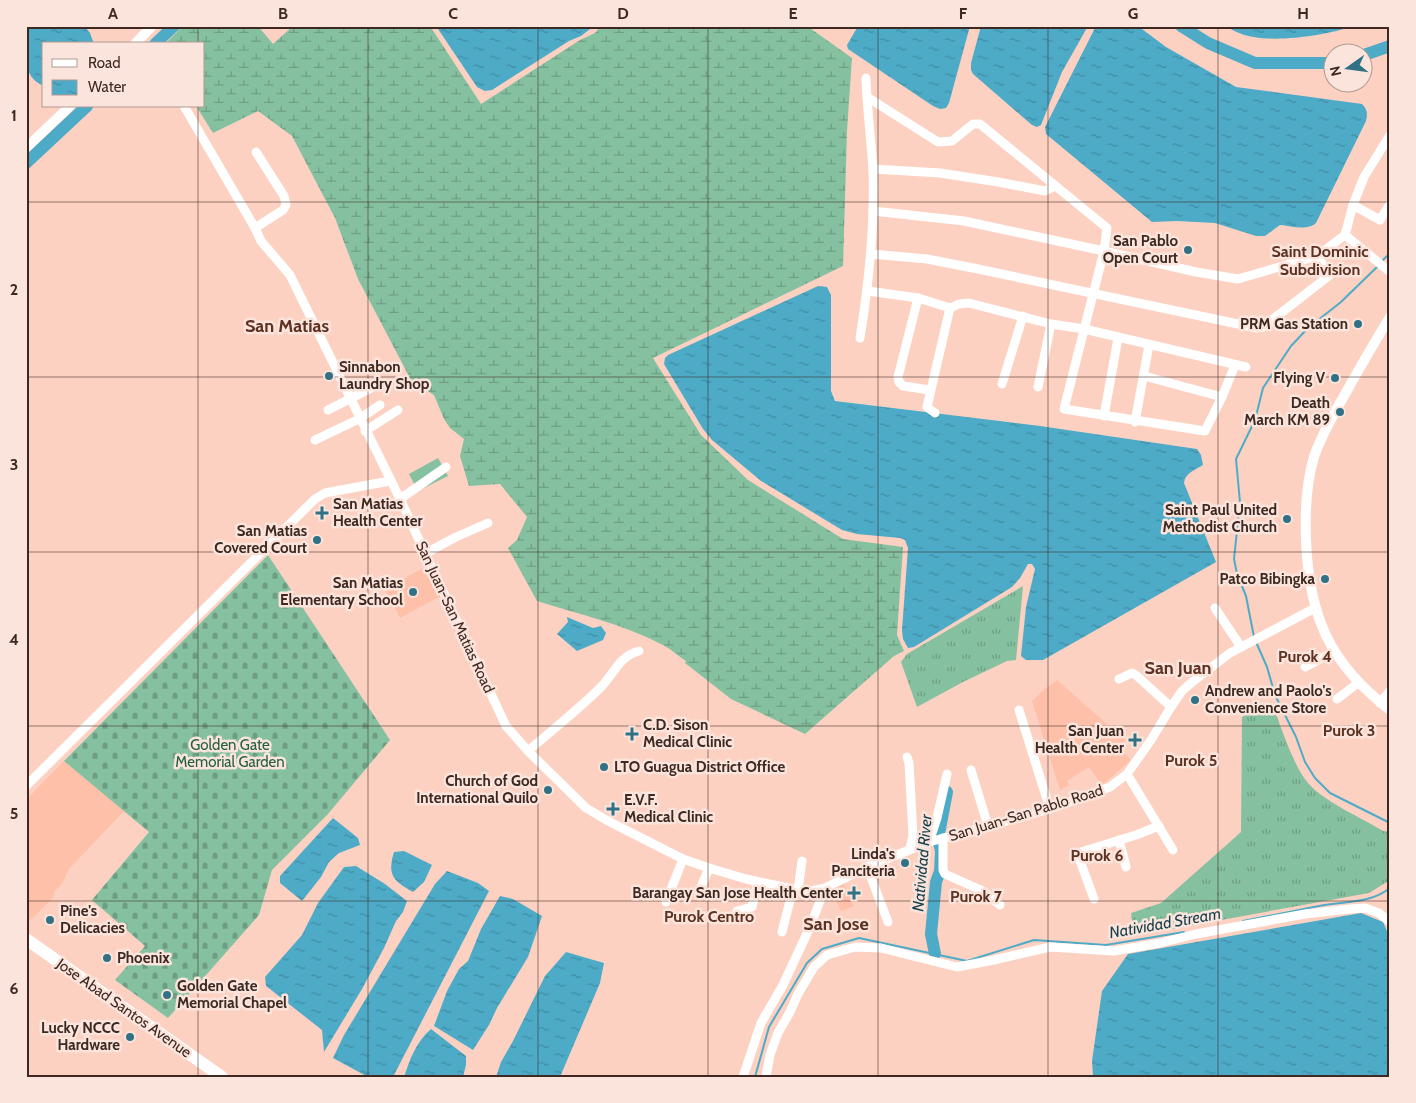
<svg xmlns="http://www.w3.org/2000/svg" width="1416" height="1103" font-family="Cabin,sans-serif">
<defs>
<pattern id="grass-tufts" width="24" height="20" patternUnits="userSpaceOnUse" patternTransform="scale(1.25)"><rect width="24" height="20" fill="#85c1a1"/><path d="M3 7l-1-3M5 7V3M7 7l1-3M15 17l-1-3M17 17v-4M19 17l1-3" fill="none" stroke="#6e9d83"/></pattern>
<pattern id="wetland-marsh" width="20" height="14" patternUnits="userSpaceOnUse" patternTransform="scale(1.25)"><rect width="20" height="14" fill="#85c1a1"/><path d="M1 5h8M5 5V1M11 12h8M15 12V8" fill="none" stroke="#6e9d83"/></pattern>
<pattern id="cemetery-stones" width="16" height="16" patternUnits="userSpaceOnUse" patternTransform="scale(1.25)"><rect width="16" height="16" fill="#85c1a1"/><path d="M2 7V4a2 2 0 0 1 4 0v3zM10 15v-3a2 2 0 0 1 4 0v3z" fill="#6e9d83"/></pattern>
<pattern id="water-ripples" width="26" height="14" patternUnits="userSpaceOnUse" patternTransform="scale(1.25)"><rect width="26" height="14" fill="#4dabc8"/><path d="M2 4q2-2 4 0t4 0M15 11q2-2 4 0t4 0" fill="none" stroke="#418ba2"/></pattern>
</defs>
<rect width="100%" height="100%" fill="#fdd1c1"/>
<g fill="#fec0a9">
<path d="M425,567L441,596L400,618L385,589Z"/>
<path d="M1057,680L1125,740L1119,748L1131,760L1102,785L1089,767L1067,781L1069,785L1060,790L1032,701L1046,688Z"/>
<path d="M64,761L124,811L69,869L62,884L54,892L53,898L27,923L26,800Z"/>
<path d="M844,883L854,906L841,911L831,889Z"/>
</g>
<g fill="url(#grass-tufts)">
<path d="M1023,586L1016,660L1007,661L963,682L917,707L901,662L907,654Z"/>
<path d="M1271,702C1281,725 1292,764 1308,783C1323,801 1362,818 1383,831L1390,832V880L1369,893L1134,936L1131,913L1161,903L1241,832L1242,717Z"/>
</g>
<path fill="url(#wetland-marsh)" d="M183,26H258L273,44L293,26H430L481,104L580,40L595,33L601,26H807L852,58L847,131L843,266L653,358L701,435L748,480L843,539L903,547L897,635L904,651L894,656L805,734L731,699L685,663L686,661C678,656 670,648 661,644C623,624 578,614 537,601L508,548L517,540L527,517L500,484L469,486L460,456L464,439L450,428L444,419L434,395L411,380L358,279L335,218L292,136L258,111L213,133L196,106H204V44H165Z"/>
<path fill="url(#cemetery-stones)" d="M268,555L390,740L328,814L272,870L259,915L168,1018L115,980L145,946L92,900L149,832L64,761Z"/>
<path fill="#85c1a1" d="M438,458L448,476L418,491L409,474Z"/>
<g fill="url(#water-ripples)">
<path d="M26,26H84L90,33L94,44H44V86C20,77 26,48 26,26Z"/>
<path d="M436,26H594L581,36L569,41L492,90L485,91L477,87Z"/>
<path d="M858,26H970L949,103L946,108L940,109L933,106L848,49L847,45Z"/>
<path d="M981,26H1088L1062,72L1041,125L1037,127L1032,125L973,74L971,70V63Z"/>
<path d="M1096,26H1138L1166,47L1236,87L1362,104C1367,109 1368,113 1366,121L1316,223C1307,231 1291,226 1280,225L1265,236H1256L1215,223L1177,221L1152,222L1046,134L1045,127Z"/>
<path d="M1225,26H1353C1328,35 1281,42 1254,37C1244,36 1234,31 1225,26Z"/>
<path d="M818,286L827,287L831,295V391L835,401L1040,426L1197,449L1201,455L1203,465C1195,470 1185,473 1184,483L1216,562L1043,660H1026L1021,656L1026,607L1035,569L1032,564H1028L1020,578L1012,587L914,647L908,648L903,639L902,630L908,548L905,540L900,538L857,534L842,530L761,481L712,440L703,429L664,364L665,358L668,355Z"/>
<path d="M567,617L593,628L601,626L606,633L603,640L577,651L557,634L568,622Z"/>
<path d="M333,818L358,838L360,845L339,853L329,862L321,877L302,901L280,883V876Z"/>
<path d="M404,851L432,865L424,882L413,892C393,881 387,875 394,852Z"/>
<path d="M356,866L385,884L407,901L403,912L396,921L384,948L362,989L324,1052L322,1030L266,986L265,977L302,935L318,903L344,867Z"/>
<path d="M447,871L478,883L489,891L393,1077H368L333,1058L344,1035L435,884Z"/>
<path d="M500,896L513,899L542,916L528,957L497,1008L489,1025L473,1050L434,1026L447,991L459,969L468,961L481,929Z"/>
<path d="M1361,913L1383,922L1390,938V952L1387,975L1390,1008V1077H1093L1092,1061L1102,991L1128,954Z"/>
<path d="M566,952L604,963L600,983L560,1077H496L501,1062L513,1041L545,976Z"/>
<path d="M431,1029L466,1056V1065L463,1077H404C410,1059 416,1042 431,1029Z"/>
</g>
<g fill="none" stroke-linecap="round" stroke-linejoin="round">
<g stroke="#4dabc8" stroke-width="2">
<path d="M1381,262L1390,253"/>
<path d="M1254,637L1246,596L1237,574L1234,559L1240,502L1236,459L1255,420L1263,388L1291,346L1308,328L1341,302L1378,266"/>
<path d="M1256,642L1267,667L1275,695L1296,737L1305,762L1315,778L1330,793L1390,823"/>
<path d="M1243,921C1269,916 1294,911 1319,906C1344,901 1370,904 1390,888"/>
<path d="M755,1077L769,1027L807,963L822,949L859,938L967,961L1034,940L1106,945L1184,932"/>
</g>
<g stroke="#4dabc8" stroke-width="12">
<path d="M1181,26L1208,43L1255,63H1334"/>
<path d="M155,44L174,26"/>
<path d="M1364,55L1390,46"/>
<path d="M26,163L87,106"/>
<path d="M935,954L931,934L936,882L940,871L941,851L938,839L947,792"/>
</g>
<g stroke="#fff" stroke-width="9">
<path d="M867,97L938,142L952,141L973,124H980L1107,228L1104,251L1064,409L1205,431L1222,397L1144,376"/>
<path d="M184,106L255,228L261,241L290,275L400,499L506,726L528,751L586,808L608,821L683,859L709,868L746,879L798,890L811,891L825,888L867,867L929,842L1050,809L1110,787L1127,774L1151,740L1171,707L1182,691L1191,683L1230,653L1315,608"/>
<path d="M873,169L940,173L998,182L1045,191L1055,186"/>
<path d="M1353,205L1380,220L1390,204"/>
<path d="M873,211L964,221L1104,251L1196,272L1238,279L1317,256L1345,235L1353,205L1364,177L1390,135"/>
<path d="M255,228L283,210L286,205L284,196L256,152"/>
<path d="M1345,235L1390,272"/>
<path d="M871,254L927,259L978,269L1257,328L1263,327L1330,275L1317,256"/>
<path d="M868,291L918,298L950,308L959,304L969,303L1051,324L1084,329L1246,367"/>
<path d="M918,298L898,377L899,382L903,386L930,390"/>
<path d="M860,338C869,282 875,227 873,170C871,139 867,108 866,78"/>
<path d="M1002,384L1023,316"/>
<path d="M1038,387L1051,324"/>
<path d="M1222,397L1235,365"/>
<path d="M328,410L379,384"/>
<path d="M935,413L927,407L950,308"/>
<path d="M1104,416L1118,338"/>
<path d="M1135,422L1149,345"/>
<path d="M365,431L398,410"/>
<path d="M315,440L359,419L380,405"/>
<path d="M400,499L446,467"/>
<path d="M426,553L456,537L488,523"/>
<path d="M1215,608L1241,647"/>
<path d="M1305,667L1335,651"/>
<path d="M1119,679L1132,673L1136,675L1171,707"/>
<path d="M1337,699L1358,683"/>
<path d="M1380,703L1390,691"/>
<path d="M1019,710L1050,809"/>
<path d="M528,751C552,730 578,710 601,687C614,674 619,656 639,651"/>
<path d="M907,757L909,763L913,835L910,849"/>
<path d="M971,770L988,826"/>
<path d="M1127,774L1173,850"/>
<path d="M26,786L315,499L325,493L390,481"/>
<path d="M943,838V870L945,874L983,891L1000,905"/>
<path d="M1119,840L1126,867"/>
<path d="M929,842L937,818L947,774"/>
<path d="M867,867L888,922"/>
<path d="M798,890L802,861"/>
<path d="M699,892L709,868"/>
<path d="M1094,899L1079,858L1081,852L1136,835L1159,826"/>
<path d="M666,902L683,859"/>
<path d="M737,911L752,907L758,882"/>
<path d="M782,932L793,889"/>
<path d="M743,1077L761,1023L783,985L810,927L825,888"/>
<path d="M766,1077L770,1055L778,1033L790,1012L798,994L814,967L827,955L855,947L881,948L957,967L994,960L1050,947L1114,951L1160,943L1196,934L1305,914L1350,909L1365,908L1379,913L1390,922"/>
</g>
<g stroke="#fff" stroke-width="10">
<path d="M135,44L152,26"/>
<path d="M26,148L70,106"/>
<path d="M1390,317C1374,343 1359,369 1344,396C1333,415 1321,436 1314,457C1306,483 1305,513 1306,540C1309,616 1329,663 1390,710"/>
</g>
<path stroke="#fff" stroke-width="12" d="M26,939L222,1077"/>
</g>
<path fill="none" stroke="#3e2922" stroke-width="1" stroke-opacity="0.55" d="M198,26V44M368,26V1077M538,26V1077M708,26V1077M878,26V1077M1048,26V1077M1218,26V1077M198,106V1077M26,202H1390M26,377H1390M26,552H1390M26,726H1390M26,901H1390"/>
<g fill="#317185" stroke="#fae4db" stroke-width="2">
<circle cx="1188" cy="250" r="5"/>
<circle cx="1358" cy="324" r="5"/>
<circle cx="329" cy="376" r="5"/>
<circle cx="1335" cy="378" r="5"/>
<circle cx="1340" cy="412" r="5"/>
<path d="M319.5 505.5h5v5h5v5h-5v5h-5v-5h-5v-5h5z"/>
<circle cx="1287" cy="519" r="5"/>
<circle cx="317" cy="540" r="5"/>
<circle cx="1325" cy="579" r="5"/>
<circle cx="413" cy="592" r="5"/>
<circle cx="1195" cy="700" r="5"/>
<path d="M629.5 726.5h5v5h5v5h-5v5h-5v-5h-5v-5h5z"/>
<path d="M1132.5 732.5h5v5h5v5h-5v5h-5v-5h-5v-5h5z"/>
<circle cx="604" cy="767" r="5"/>
<circle cx="548" cy="790" r="5"/>
<path d="M610.5 801.5h5v5h5v5h-5v5h-5v-5h-5v-5h5z"/>
<circle cx="905" cy="863" r="5"/>
<path d="M851.5 885.5h5v5h5v5h-5v5h-5v-5h-5v-5h5z"/>
<circle cx="50" cy="920" r="5"/>
<circle cx="107" cy="958" r="5"/>
<circle cx="167" cy="995" r="5"/>
<circle cx="130" cy="1037" r="5"/>
</g>
<g text-anchor="middle" dominant-baseline="central" stroke-width="5" stroke-linejoin="round" paint-order="stroke">
<g font-size="15" font-weight="bold" fill="#3e2922" stroke="#fae4db" text-anchor="end">
<text x="1178" y="241">San Pablo<tspan x="1178" dy="17">Open Court</tspan></text>
<text x="1348" y="324">PRM Gas Station</text>
<text x="339" y="367" text-anchor="start">Sinnabon<tspan x="339" dy="17">Laundry Shop</tspan></text>
<text x="1325" y="378">Flying V</text>
<text x="1330" y="403">Death<tspan x="1330" dy="17">March KM 89</tspan></text>
<text x="333" y="504" text-anchor="start">San Matias<tspan x="333" dy="17">Health Center</tspan></text>
<text x="1277" y="510">Saint Paul United<tspan x="1277" dy="17">Methodist Church</tspan></text>
<text x="307" y="531">San Matias<tspan x="307" dy="17">Covered Court</tspan></text>
<text x="1315" y="579">Patco Bibingka</text>
<text x="403" y="583">San Matias<tspan x="403" dy="17">Elementary School</tspan></text>
<text x="1205" y="691" text-anchor="start">Andrew and Paolo's<tspan x="1205" dy="17">Convenience Store</tspan></text>
<text x="643" y="725" text-anchor="start">C.D. Sison<tspan x="643" dy="17">Medical Clinic</tspan></text>
<text x="1124" y="731">San Juan<tspan x="1124" dy="17">Health Center</tspan></text>
<text x="614" y="767" text-anchor="start">LTO Guagua District Office</text>
<text x="538" y="781">Church of God<tspan x="538" dy="17">International Quilo</tspan></text>
<text x="624" y="800" text-anchor="start">E.V.F.<tspan x="624" dy="17">Medical Clinic</tspan></text>
<text x="895" y="854">Linda's<tspan x="895" dy="17">Panciteria</tspan></text>
<text x="843" y="893">Barangay San Jose Health Center</text>
<text x="60" y="911" text-anchor="start">Pine's<tspan x="60" dy="17">Delicacies</tspan></text>
<text x="117" y="958" text-anchor="start">Phoenix</text>
<text x="177" y="986" text-anchor="start">Golden Gate<tspan x="177" dy="17">Memorial Chapel</tspan></text>
<text x="120" y="1028">Lucky NCCC<tspan x="120" dy="17">Hardware</tspan></text>
</g>
<g font-size="15" fill="#3e2922" stroke="#fae4db">
<text transform="translate(455 617) rotate(65)">San Juan-San Matias Road</text>
<text transform="translate(1026 813) rotate(-17)">San Juan-San Pablo Road</text>
<text transform="translate(124 1008) rotate(35)">Jose Abad Santos Avenue</text>
</g>
<g font-size="15" fill="#245f44" stroke="#fae4db">
<text x="230" y="745">Golden Gate<tspan x="230" dy="17">Memorial Garden</tspan></text>
</g>
<g font-size="16" font-weight="bold" fill="#5d3222" stroke="#fae4db">
<text x="1320" y="251">Saint Dominic<tspan x="1320" dy="18">Subdivision</tspan></text>
<text x="1305" y="656">Purok 4</text>
<text x="1349" y="730">Purok 3</text>
<text x="1191" y="760">Purok 5</text>
<text x="1097" y="855">Purok 6</text>
<text x="976" y="896">Purok 7</text>
<text x="709" y="916">Purok Centro</text>
</g>
<g font-size="16" font-style="italic" fill="#143f4b" stroke="#fae4db">
<text transform="translate(922 863) rotate(-85)">Natividad River</text>
<text transform="translate(1165 923) rotate(-10)">Natividad Stream</text>
</g>
<g font-size="18" font-weight="bold" fill="#5d3222" stroke="#fae4db">
<text x="287" y="326">San Matias</text>
<text x="1178" y="668">San Juan</text>
<text x="836" y="924">San Jose</text>
</g>
</g>
<rect width="1416" height="1103" fill="none" stroke="#fae4db" stroke-width="55"/>
<rect x="42" y="42" width="162" height="65" fill="#fae4db" stroke="#af9991"/>
<rect x="52" y="59" width="25" height="8" fill="#ffffff" stroke="#af9991"/>
<text x="88" y="68" font-size="15" fill="#3e2922">Road</text>
<rect x="52" y="80" width="25" height="15" fill="url(#water-ripples)" stroke="#af9991"/>
<text x="88" y="92" font-size="15" fill="#3e2922">Water</text>
<g transform="translate(1348 68) rotate(256)"><circle r="24" fill="#fae4db" stroke="#af9991"/>
<path d="M0-4L9 19L0 12L-9 19Z" fill="#317185"/>
<text y="-8" font-size="14" font-weight="bold" text-anchor="middle" fill="#3e2922">N</text>
</g>
<rect x="28" y="28" width="1360" height="1048" fill="none" stroke="#3e2922" stroke-width="2"/>
<g font-size="16" text-anchor="middle" font-weight="bold" fill="#3e2922">
<text x="113" y="19">A</text>
<text x="283" y="19">B</text>
<text x="453" y="19">C</text>
<text x="623" y="19">D</text>
<text x="793" y="19">E</text>
<text x="963" y="19">F</text>
<text x="1133" y="19">G</text>
<text x="1303" y="19">H</text>
<text x="14" y="121">1</text>
<text x="14" y="295">2</text>
<text x="14" y="470">3</text>
<text x="14" y="645">4</text>
<text x="14" y="819">5</text>
<text x="14" y="994">6</text>
</g>
</svg>
